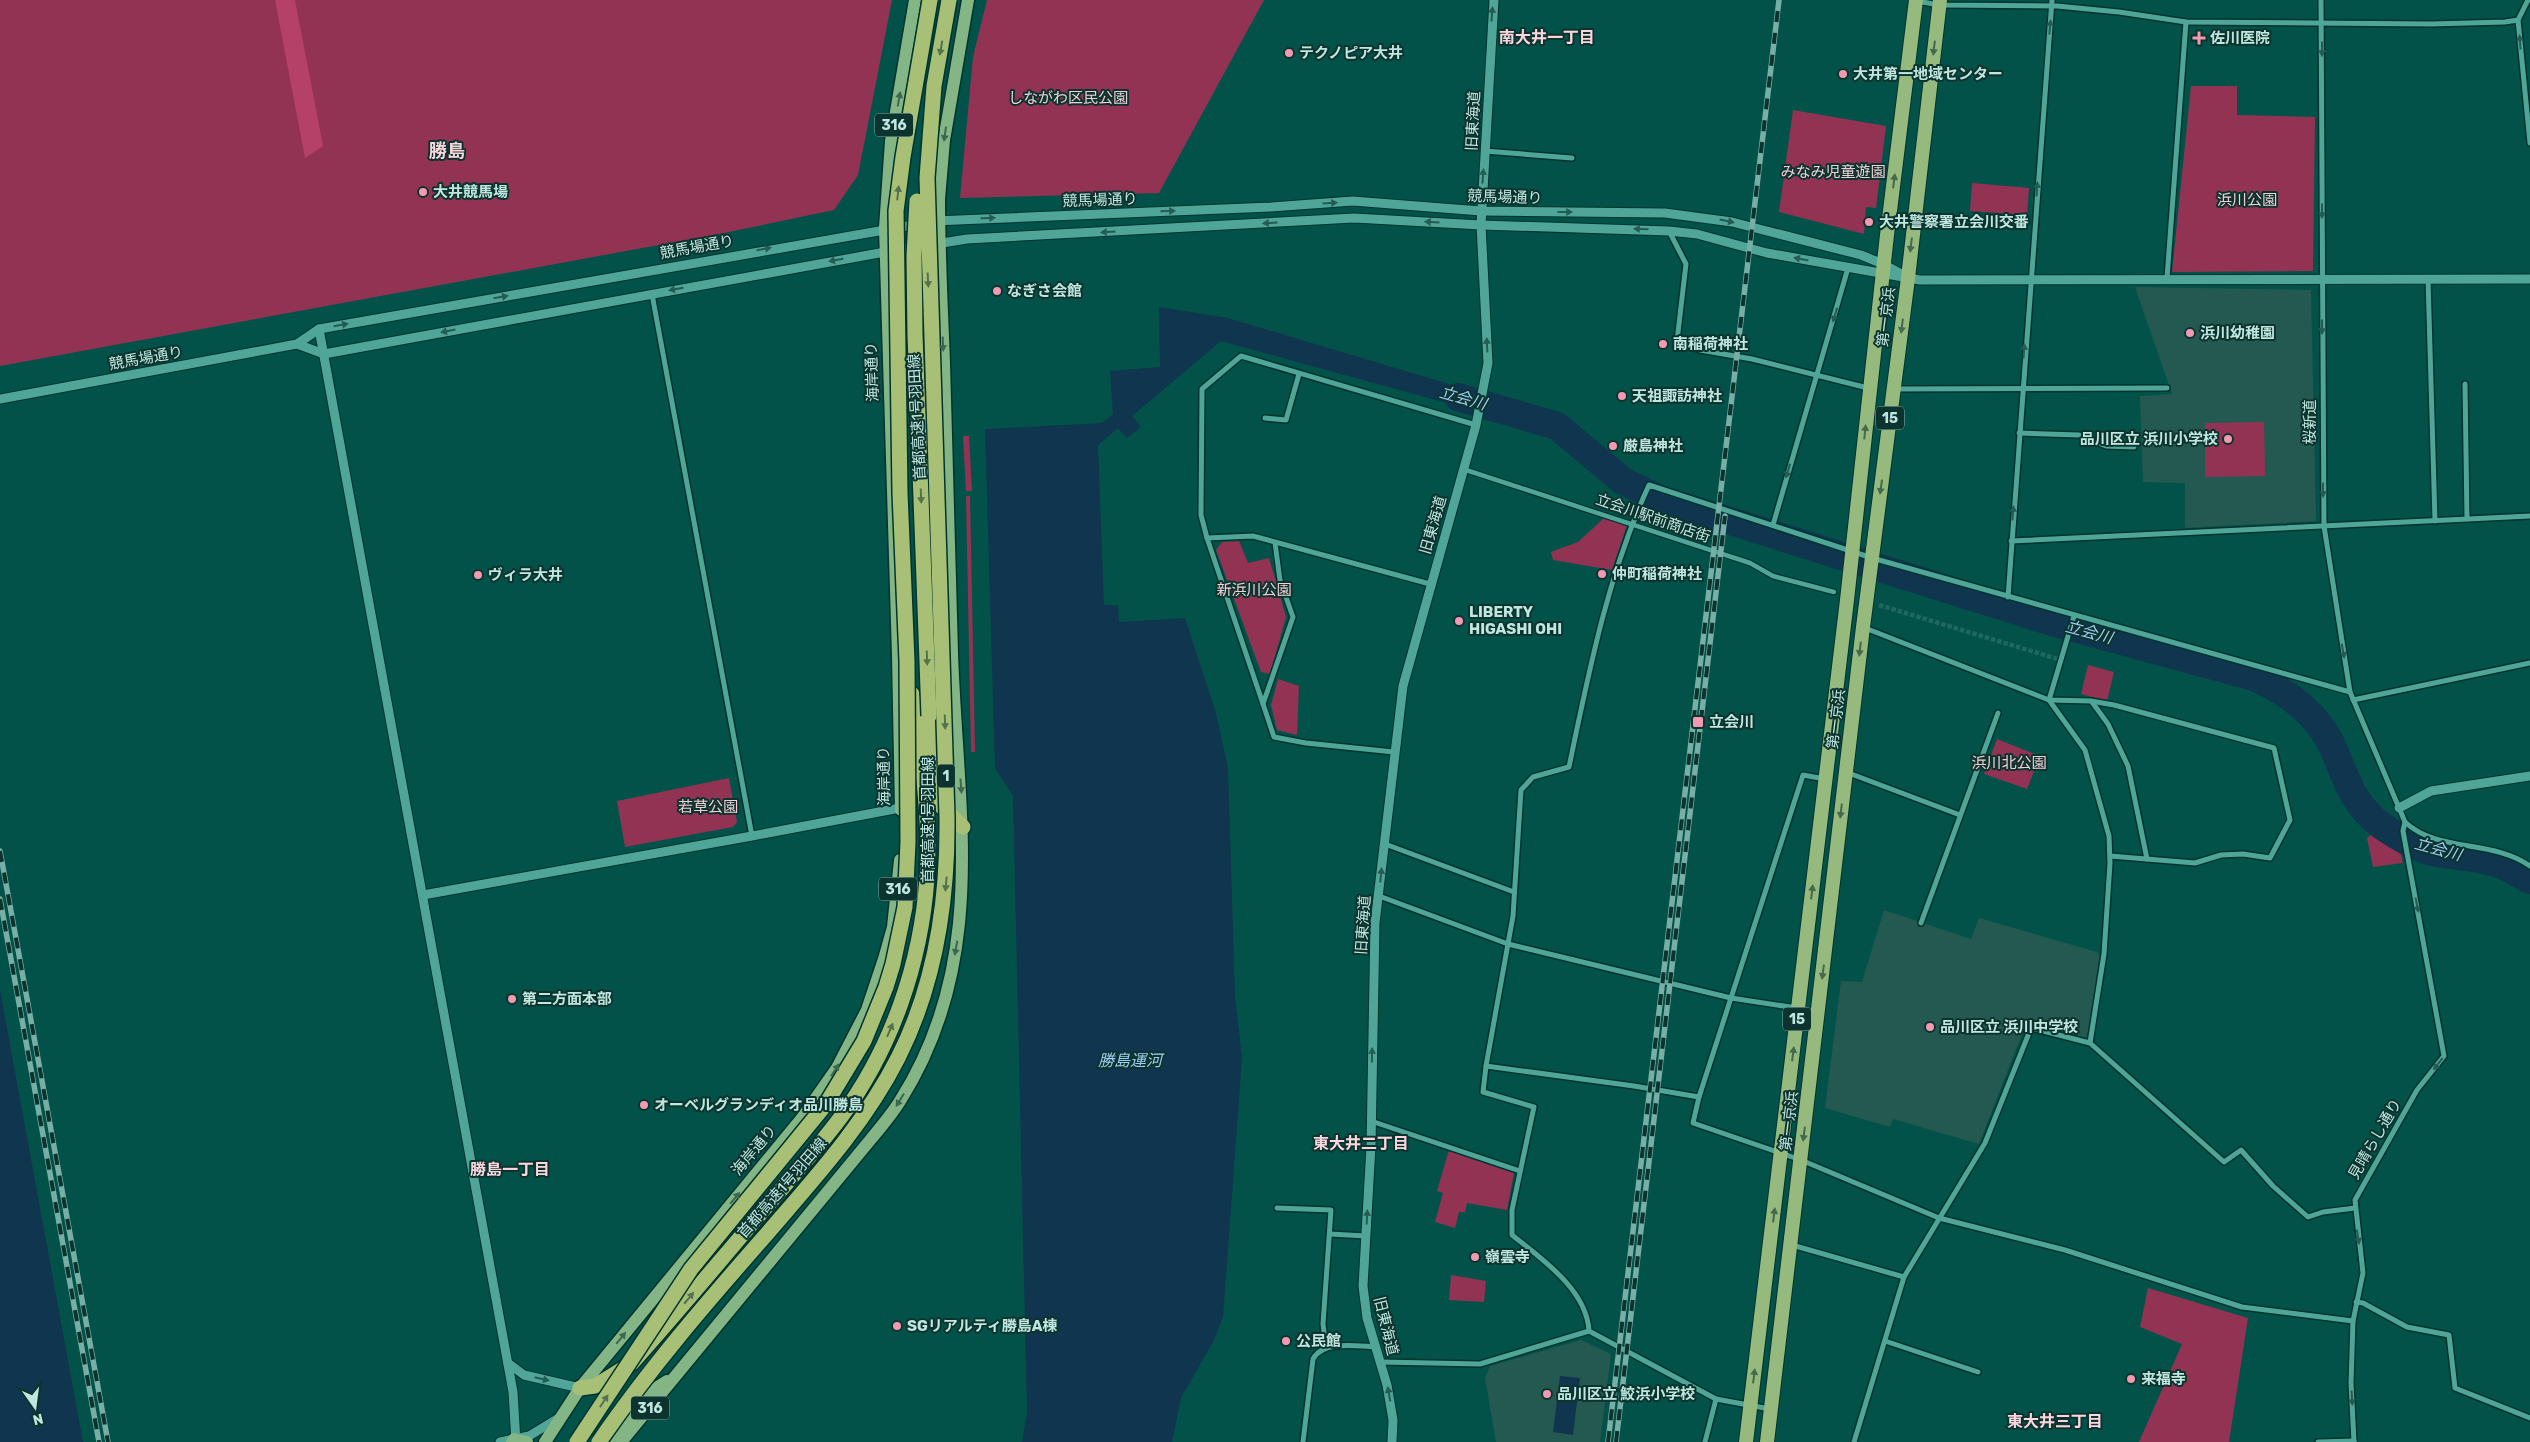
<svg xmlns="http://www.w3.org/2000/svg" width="2530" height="1442" font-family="Rubik,'Noto Sans JP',sans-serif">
<rect width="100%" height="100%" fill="#035249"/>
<g fill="#245952">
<path d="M2135,287L2311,290L2316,521L2185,528V483L2143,482L2140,396L2172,394Z"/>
<path d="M1884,910L1971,939L1979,918L2097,952L2101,958L2090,1034L2085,1038L2027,1021L1979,1144L1893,1119L1890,1127L1825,1108L1841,981L1862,982Z"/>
<path d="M1581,1340L1611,1354L1600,1442H1496L1485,1378L1490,1366Z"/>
</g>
<g fill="#933353">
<path d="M0,0H892L858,175L834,210L724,233L0,366Z"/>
<path d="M987,0H1264L1159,193L960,198L973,57Z"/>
<path d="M2191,86H2237V115L2315,117L2313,271L2172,272Z"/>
<path d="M1793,110L1886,126L1876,208L1866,207L1864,234L1779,212Z"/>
<path d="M1972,183L2029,188L2027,215L1970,211Z"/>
<path d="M2264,422L2265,476L2205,477V423Z"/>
<path d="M963,436H969L972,491H966Z"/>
<path d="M966,496H970L975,752H971Z"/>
<path d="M1604,518L1627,525L1612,570L1553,560L1551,552L1578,542Z"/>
<path d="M1239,541L1248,563L1269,558L1286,617L1270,674L1261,672L1216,550L1222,542Z"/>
<path d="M2088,665L2114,672L2107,701L2081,694Z"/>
<path d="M1278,679L1299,686L1297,735L1277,730L1271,705Z"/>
<path d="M1997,739L2040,756L2027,789L1984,774Z"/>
<path d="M729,778L737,822L733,827L625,847L617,801Z"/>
<path d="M2373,834L2400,849L2403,863L2373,867L2367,838Z"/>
<path d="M1449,1150L1514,1173L1507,1210L1467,1203L1465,1212H1459L1455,1228L1435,1222L1443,1193L1437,1191Z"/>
<path d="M1451,1275L1486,1281L1484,1302L1449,1300Z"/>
<path d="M2148,1288L2248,1318L2229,1442H2139L2182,1344L2140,1327Z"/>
</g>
<path fill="#b64168" d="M275,0H295L323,146L305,158Z"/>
<g fill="#10354f">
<path d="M1159,307L1228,318L1496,398L1491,415L1221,341L1132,416L1141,427L1127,438L1118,428L1098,445L1104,605H1118L1119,622L1185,618L1216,713L1228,768L1235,996L1242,1058L1223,1317L1213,1342L1181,1398L1172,1442H1022L1027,1412L1013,796L995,768L985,429L1102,423L1113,414L1110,371L1160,367Z"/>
<path d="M0,990L83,1442H0Z"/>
<path d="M1560,1376L1580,1378L1573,1435L1553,1432Z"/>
</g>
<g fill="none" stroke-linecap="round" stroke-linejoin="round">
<path stroke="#10354f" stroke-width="28" d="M1458,397L1557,426L1623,481L1660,499L2055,623L2254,677C2288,692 2319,715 2334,750C2346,779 2354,806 2382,826C2397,836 2415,847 2432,852C2453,857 2475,856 2496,863C2508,866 2519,875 2530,880"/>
<path stroke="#1f6860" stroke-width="4.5" stroke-dasharray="4.5 2" stroke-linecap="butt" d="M1879,605L2061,660"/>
<defs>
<path id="pedestrian" d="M1463,469L1750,563L1773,576L1834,592"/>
<g id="minor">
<path d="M2321,0L2324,526L2350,692L2405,822L2403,831L2444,1056L2417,1090L2355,1200L2363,1273L2353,1321L2351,1383L2354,1442"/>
<path d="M2528,0L2518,20L2530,143"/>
<path d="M1917,1L1939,5L2057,6L2119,12L2186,22L2431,24L2505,22L2518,20"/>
<path d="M1485,151L1572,158"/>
<path d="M1669,231L1686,264L1677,341L1700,350L1752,359L1868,388"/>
<path d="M2167,278L2186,22"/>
<path d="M2428,279L2435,521"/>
<path d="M652,294L752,836"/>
<path d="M2465,384L2467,519"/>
<path d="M1896,389L2167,388"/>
<path d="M1265,418L1286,420L1299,374"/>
<path d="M2019,433L2079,435L2106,446L2134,447"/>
<path d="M1773,525L1848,268"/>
<path d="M1207,538L1263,704"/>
<path d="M2011,541L2530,516"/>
<path d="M1275,543L1280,580L1293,617L1263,704L1274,737L1306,743L1394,752"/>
<path d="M1430,584L1253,536L1207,538L1201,515L1202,389L1241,356L1476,425"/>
<path d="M2008,597L2052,0"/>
<path d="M2074,616L2049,700L2091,701L2114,705L2274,748L2290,820L2270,858L2243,854L2221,855L2195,863L2110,856"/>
<path d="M1865,628L2049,700L2085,750L2109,836L2110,863L2104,954L2090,1043"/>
<path d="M2353,700L2530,663"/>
<path d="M2092,702L2108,724L2128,766L2147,859"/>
<path d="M1846,772L1960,815"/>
<path d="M1825,779L1803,775L1699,1097L1693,1123L1801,1160L1939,1218L2065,1250L2242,1307L2353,1321"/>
<path d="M2405,822C2438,853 2492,839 2530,866"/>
<path d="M1385,844L1514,892"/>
<path d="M1379,896L1508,944L1731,998L1797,1008"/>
<path d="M1921,923L1998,713"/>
<path d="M1486,1066L1483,1092L1534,1107L1512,1210V1235C1542,1259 1587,1290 1589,1331"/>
<path d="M1699,1097L1634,1086L1486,1066L1513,916L1521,790L1533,777L1569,767C1589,671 1608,574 1649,485L1872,558L2350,692"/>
<path d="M1371,1121L1520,1171"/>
<path d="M1277,1208L1331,1210L1323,1324L1326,1347"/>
<path d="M1330,1234L1366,1236"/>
<path d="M1792,1245L1904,1277"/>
<path d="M2356,1302L2363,1303L2407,1327L2449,1335L2455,1388L2530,1418"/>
<path d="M1885,1341L1978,1372"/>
<path d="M1381,1362L1480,1364L1589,1331L1716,1399L1770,1409"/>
<path d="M1303,1442L1313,1359C1323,1340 1357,1346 1376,1347"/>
<path d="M1705,1442L1716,1399"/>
<path d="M1854,1442L1904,1277L1985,1143L2031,1028L2090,1043L2224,1162L2241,1150L2273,1186L2308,1217L2323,1212L2355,1208"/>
<path d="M2318,1442L2354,1441"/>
</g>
<g id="tertiary">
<path d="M934,221L1271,207L1353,201L1481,211L1665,213L1732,222L1861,255L1883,264L1903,275"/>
<path d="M936,244L967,239L1354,218L1481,225L1669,231L1697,234L1767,253L1920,280L2530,279"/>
<path d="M319,329L513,1392L516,1442"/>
<path d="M297,344L324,354L918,246"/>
<path d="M0,399L297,344L319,329L919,224"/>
<path d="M2399,808L2431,791L2530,776"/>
<path d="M423,895L752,836L900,808"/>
<path d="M508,1363L524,1375L580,1388"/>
<path d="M500,1442L529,1436L557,1419"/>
<path d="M1392,1442L1393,1420L1387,1385L1367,1318L1363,1286L1371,1146L1375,923L1403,686L1476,425L1488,363L1481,225L1494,0"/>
</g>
<g id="primary">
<path d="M901,810L898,656L885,228L891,141L915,0"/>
<path d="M512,1442L514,1439L527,1442"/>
<path d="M545,1442L580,1388L802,1118L837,1068L867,1010L884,959L893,927L900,860"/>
<path d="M607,1442L648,1393L667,1381"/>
<path d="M621,1442L871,1139C881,1127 892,1114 900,1101C990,959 957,809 952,653C949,557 947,460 944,363C942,309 939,254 939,199L944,140L968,0"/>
</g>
<g id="trunk">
<path d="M1746,1442L1847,600L1887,235L1916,0"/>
<path d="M1767,1442L1863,627L1908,278L1940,0"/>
</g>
<g id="motorway">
<path d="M929,716L942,807L963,827"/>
<path d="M580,1388L595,1386L632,1363C674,1316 714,1268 755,1220C784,1186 814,1153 841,1117C892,1048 921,963 927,878C931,816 921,755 912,694"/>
</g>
</defs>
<use href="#pedestrian" stroke="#01342e" stroke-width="7"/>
<use href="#minor" stroke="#01342e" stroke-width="8"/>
<use href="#tertiary" stroke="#01342e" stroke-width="11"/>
<use href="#primary" stroke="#01342e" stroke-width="15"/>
<use href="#trunk" stroke="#01342e" stroke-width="16"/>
<use href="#motorway" stroke="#01342e" stroke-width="18"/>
<use href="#pedestrian" stroke="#4ea598" stroke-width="4.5"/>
<use href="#minor" stroke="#4ea598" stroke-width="5"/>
<use href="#tertiary" stroke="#4ea598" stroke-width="9"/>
<use href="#primary" stroke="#84b584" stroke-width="12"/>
<use href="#trunk" stroke="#96ba7d" stroke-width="14"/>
<use href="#motorway" stroke="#a8c076" stroke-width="15"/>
<defs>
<g id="rail">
<path d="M0,851L108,1442"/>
<path d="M0,899L99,1442"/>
<path d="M1608,1442L1779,0"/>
<path d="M1616,1442L1725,516"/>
</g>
</defs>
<use href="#rail" stroke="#77aea6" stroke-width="5.5"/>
<use href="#rail" stroke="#0d332e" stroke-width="4" stroke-dasharray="11" stroke-linecap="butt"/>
<defs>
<g id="motorway-bridge">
<path d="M917,201L914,256L915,335L929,716"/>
<path d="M577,1442L691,1269L826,1104L864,1041L886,987L893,964L905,907L908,842L907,661L900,493L896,211L903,157L930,0"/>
<path d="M599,1442C649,1369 707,1302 765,1236C813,1180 864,1125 898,1058C936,983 948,900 947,817L927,178L934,86L949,0"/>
</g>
</defs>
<use href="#motorway-bridge" stroke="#01342e" stroke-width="18" stroke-linecap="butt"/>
<use href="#motorway-bridge" stroke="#a8c076" stroke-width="15"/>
</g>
<defs><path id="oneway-solid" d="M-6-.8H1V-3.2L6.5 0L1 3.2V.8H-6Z" transform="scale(1.25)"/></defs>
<g fill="#245b53">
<use href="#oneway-solid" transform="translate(1492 14) rotate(-86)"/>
<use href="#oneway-solid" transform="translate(2050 27) rotate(-85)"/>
<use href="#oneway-solid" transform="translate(2520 42) rotate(-94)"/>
<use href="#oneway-solid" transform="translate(2322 49) rotate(90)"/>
<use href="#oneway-solid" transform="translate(1483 176) rotate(-86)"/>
<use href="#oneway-solid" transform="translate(2037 189) rotate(-87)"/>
<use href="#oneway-solid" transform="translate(1330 203) rotate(-4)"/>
<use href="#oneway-solid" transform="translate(1168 211) rotate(-2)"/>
<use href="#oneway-solid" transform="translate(2322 211) rotate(90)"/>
<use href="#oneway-solid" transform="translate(1565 212)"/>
<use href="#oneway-solid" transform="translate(988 218) rotate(-2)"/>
<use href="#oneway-solid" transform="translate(1727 221) rotate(12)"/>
<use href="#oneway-solid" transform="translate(1432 222) rotate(-177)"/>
<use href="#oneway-solid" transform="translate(1270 223) rotate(177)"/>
<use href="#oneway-solid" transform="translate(1641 229) rotate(-179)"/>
<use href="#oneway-solid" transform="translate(1108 232) rotate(177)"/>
<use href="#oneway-solid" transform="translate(764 249) rotate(-10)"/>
<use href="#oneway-solid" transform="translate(1801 259) rotate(-169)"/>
<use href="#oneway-solid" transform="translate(836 260) rotate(170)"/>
<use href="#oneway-solid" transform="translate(676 289) rotate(170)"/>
<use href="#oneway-solid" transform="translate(501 297) rotate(-10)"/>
<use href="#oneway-solid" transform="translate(1835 315) rotate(107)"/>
<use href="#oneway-solid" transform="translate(341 325) rotate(-10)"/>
<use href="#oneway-solid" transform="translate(2322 327) rotate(90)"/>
<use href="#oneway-solid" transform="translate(448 331) rotate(169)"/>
<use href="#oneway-solid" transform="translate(1487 345) rotate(-93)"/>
<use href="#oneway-solid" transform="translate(2024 351) rotate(-86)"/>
<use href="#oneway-solid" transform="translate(1788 471) rotate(106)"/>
<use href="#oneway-solid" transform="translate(2323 490) rotate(89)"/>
<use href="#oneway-solid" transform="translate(2013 513) rotate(-86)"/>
<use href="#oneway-solid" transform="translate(2343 651) rotate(80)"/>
<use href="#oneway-solid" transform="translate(1381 875) rotate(-84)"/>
<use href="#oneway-solid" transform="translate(2417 905) rotate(79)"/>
<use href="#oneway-solid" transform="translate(1372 1055) rotate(-89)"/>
<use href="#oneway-solid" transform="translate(2438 1064) rotate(128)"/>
<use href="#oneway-solid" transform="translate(1367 1217) rotate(-87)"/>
<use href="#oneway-solid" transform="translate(2358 1237) rotate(81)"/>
<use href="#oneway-solid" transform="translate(542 1379) rotate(13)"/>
<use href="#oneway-solid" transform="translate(1389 1394) rotate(-100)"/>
<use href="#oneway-solid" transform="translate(2352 1398) rotate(87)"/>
</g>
<g fill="#53724e">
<use href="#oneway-solid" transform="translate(941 48) rotate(100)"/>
<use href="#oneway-solid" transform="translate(898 193) rotate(-84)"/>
<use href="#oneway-solid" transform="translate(928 280) rotate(87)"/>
<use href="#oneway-solid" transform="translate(921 496) rotate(88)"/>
<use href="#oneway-solid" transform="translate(927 658) rotate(88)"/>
<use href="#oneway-solid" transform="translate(945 722) rotate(88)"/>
<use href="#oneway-solid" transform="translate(946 884) rotate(95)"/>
<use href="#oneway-solid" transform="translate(890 1030) rotate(-67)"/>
<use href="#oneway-solid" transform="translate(689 1298) rotate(-50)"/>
<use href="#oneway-solid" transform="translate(604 1401) rotate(-57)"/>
</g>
<g fill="#44694e">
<use href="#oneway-solid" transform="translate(1934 48) rotate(97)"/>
<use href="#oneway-solid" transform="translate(1894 181) rotate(-83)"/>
<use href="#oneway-solid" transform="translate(1911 245) rotate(97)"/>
<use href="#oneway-solid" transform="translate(1902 326) rotate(97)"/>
<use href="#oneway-solid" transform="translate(1865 432) rotate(-84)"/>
<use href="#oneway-solid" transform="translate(1881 487) rotate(98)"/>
<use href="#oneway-solid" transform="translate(1860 649) rotate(97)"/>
<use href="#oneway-solid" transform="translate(1841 811) rotate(97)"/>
<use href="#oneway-solid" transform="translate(1812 892) rotate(-83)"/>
<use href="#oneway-solid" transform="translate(1823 972) rotate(97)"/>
<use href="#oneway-solid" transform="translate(1793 1054) rotate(-83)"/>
<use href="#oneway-solid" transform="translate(1804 1134) rotate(97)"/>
<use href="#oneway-solid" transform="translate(1774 1215) rotate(-83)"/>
<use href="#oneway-solid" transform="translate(1754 1376) rotate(-83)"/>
</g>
<g fill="#3d6750">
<use href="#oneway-solid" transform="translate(899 99) rotate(-80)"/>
<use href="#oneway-solid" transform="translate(945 134) rotate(98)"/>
<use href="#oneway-solid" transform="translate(943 344) rotate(88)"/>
<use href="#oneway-solid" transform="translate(961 786) rotate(86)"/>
<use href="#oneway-solid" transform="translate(956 948) rotate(100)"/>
<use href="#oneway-solid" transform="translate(835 1070) rotate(-57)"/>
<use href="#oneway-solid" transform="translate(900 1100) rotate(122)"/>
<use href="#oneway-solid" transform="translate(735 1198) rotate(-50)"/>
<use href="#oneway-solid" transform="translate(621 1338) rotate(-51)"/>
</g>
<g fill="#f19ab1" stroke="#0d332e" stroke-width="2">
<path d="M2196.5 30.5h5v5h5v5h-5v5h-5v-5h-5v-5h5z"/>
<circle cx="1289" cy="53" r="5"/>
<circle cx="1843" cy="74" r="5"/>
<circle cx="423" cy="192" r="5"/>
<circle cx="1869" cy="222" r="5"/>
<circle cx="997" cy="291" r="5"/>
<circle cx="2190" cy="333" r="5"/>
<circle cx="1663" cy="344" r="5"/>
<circle cx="1622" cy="396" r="5"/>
<circle cx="2228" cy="439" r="5"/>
<circle cx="1613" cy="446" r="5"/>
<circle cx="1602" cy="574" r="5"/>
<circle cx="478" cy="575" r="5"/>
<circle cx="1459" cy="621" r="5"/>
<rect x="1692" y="716" width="12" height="12" rx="2.5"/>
<circle cx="512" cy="999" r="5"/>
<circle cx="1930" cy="1027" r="5"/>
<circle cx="644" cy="1105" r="5"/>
<circle cx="1475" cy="1257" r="5"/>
<circle cx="897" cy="1326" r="5"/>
<circle cx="1286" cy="1341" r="5"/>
<circle cx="2131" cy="1379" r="5"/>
<circle cx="1547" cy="1394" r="5"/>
</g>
<g text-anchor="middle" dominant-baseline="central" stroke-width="4" stroke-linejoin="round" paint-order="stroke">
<g fill="#0d332e" stroke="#8ab1ab" stroke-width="1">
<rect x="875" y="113.5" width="38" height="23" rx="4"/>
<rect x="1876" y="406.5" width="28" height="23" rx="4"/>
<rect x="937" y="764.5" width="18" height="23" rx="4"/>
<rect x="879" y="877.5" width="38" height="23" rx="4"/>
<rect x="1783" y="1007.5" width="28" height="23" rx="4"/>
<rect x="631" y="1396.5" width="38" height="23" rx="4"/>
</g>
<g font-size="14" font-weight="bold" fill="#bfe7e0">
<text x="894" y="125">316</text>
<text x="1890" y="418">15</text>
<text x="946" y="776">1</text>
<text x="898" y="889">316</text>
<text x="1797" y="1019">15</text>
<text x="650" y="1408">316</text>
</g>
<g font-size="15" font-weight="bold" fill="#bfe7e0" stroke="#0d332e" text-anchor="start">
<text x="2210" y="38">佐川医院</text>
<text x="1299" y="53">テクノピア大井</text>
<text x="1853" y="74">大井第一地域センター</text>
<text x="433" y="192">大井競馬場</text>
<text x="1879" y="222">大井警察署立会川交番</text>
<text x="1007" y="291">なぎさ会館</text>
<text x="2200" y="333">浜川幼稚園</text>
<text x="1673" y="344">南稲荷神社</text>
<text x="1632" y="396">天祖諏訪神社</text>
<text x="2218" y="439" text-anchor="end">品川区立 浜川小学校</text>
<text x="1623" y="446">厳島神社</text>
<text x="1612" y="574">仲町稲荷神社</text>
<text x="488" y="575">ヴィラ大井</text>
<text x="1469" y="612">LIBERTY<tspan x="1469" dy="17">HIGASHI OHI</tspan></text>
<text x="1709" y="722">立会川</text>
<text x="522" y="999">第二方面本部</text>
<text x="1940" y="1027">品川区立 浜川中学校</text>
<text x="654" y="1105">オーベルグランディオ品川勝島</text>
<text x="1485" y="1257">嶺雲寺</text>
<text x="907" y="1326">SGリアルティ勝島A棟</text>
<text x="1296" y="1341">公民館</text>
<text x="2141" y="1379">来福寺</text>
<text x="1557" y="1394">品川区立 鮫浜小学校</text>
</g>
<g font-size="15" fill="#f0d0d7" stroke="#0d332e">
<text x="1068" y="98">しながわ区民公園</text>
<text x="1833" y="172">みなみ児童遊園</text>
<text x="2247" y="200">浜川公園</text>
<text x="1254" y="590">新浜川公園</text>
<text x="2009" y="763">浜川北公園</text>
<text x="708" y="807">若草公園</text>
</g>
<g font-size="15" fill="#bfe7e0" stroke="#0d332e">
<text transform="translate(1473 121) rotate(-87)">旧東海道</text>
<text transform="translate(1505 197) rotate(2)">競馬場通り</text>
<text transform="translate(1100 200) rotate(-2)">競馬場通り</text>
<text transform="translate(697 247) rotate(-10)">競馬場通り</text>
<text transform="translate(1886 317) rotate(-83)">第一京浜</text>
<text transform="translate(146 358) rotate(-10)">競馬場通り</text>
<text transform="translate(872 372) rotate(-92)">海岸通り</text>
<text transform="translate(917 417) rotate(-93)">首都高速1号羽田線</text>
<text transform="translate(2310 422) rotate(-90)">桜新道</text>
<text transform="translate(1653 518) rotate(19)">立会川駅前商店街</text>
<text transform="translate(1433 525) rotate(-74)">旧東海道</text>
<text transform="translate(1836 719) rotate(-83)">第一京浜</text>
<text transform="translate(884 776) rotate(-91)">海岸通り</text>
<text transform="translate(928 820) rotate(-90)">首都高速1号羽田線</text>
<text transform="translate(1363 925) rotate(-86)">旧東海道</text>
<text transform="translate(1789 1121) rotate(-83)">第一京浜</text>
<text transform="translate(2375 1139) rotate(-60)">見晴らし通り</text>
<text transform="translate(754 1150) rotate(-50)">海岸通り</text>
<text transform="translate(782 1188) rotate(-49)">首都高速1号羽田線</text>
<text transform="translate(1386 1326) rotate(76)">旧東海道</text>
</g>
<g font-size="16" font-weight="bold" fill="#fad7df" stroke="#0d332e">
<text x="1547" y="37">南大井一丁目</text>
<text x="1361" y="1143">東大井二丁目</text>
<text x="510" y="1169">勝島一丁目</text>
<text x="2055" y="1421">東大井三丁目</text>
</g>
<g font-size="16" font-style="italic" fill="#9dcdf3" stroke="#0d332e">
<text transform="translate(1463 398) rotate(16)">立会川</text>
<text transform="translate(2089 632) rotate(15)">立会川</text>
<text transform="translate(2438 849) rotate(15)">立会川</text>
<text x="1130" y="1060">勝島運河</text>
</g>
<g font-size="18" font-weight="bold" fill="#fad7df" stroke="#0d332e">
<text x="447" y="151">勝島</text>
</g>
</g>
<g transform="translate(35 1407) rotate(166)" stroke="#0d332e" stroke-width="4" paint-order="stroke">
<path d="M0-4L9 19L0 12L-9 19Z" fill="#bfe7e0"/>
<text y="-8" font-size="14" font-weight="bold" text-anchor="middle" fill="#bfe7e0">N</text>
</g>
</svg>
